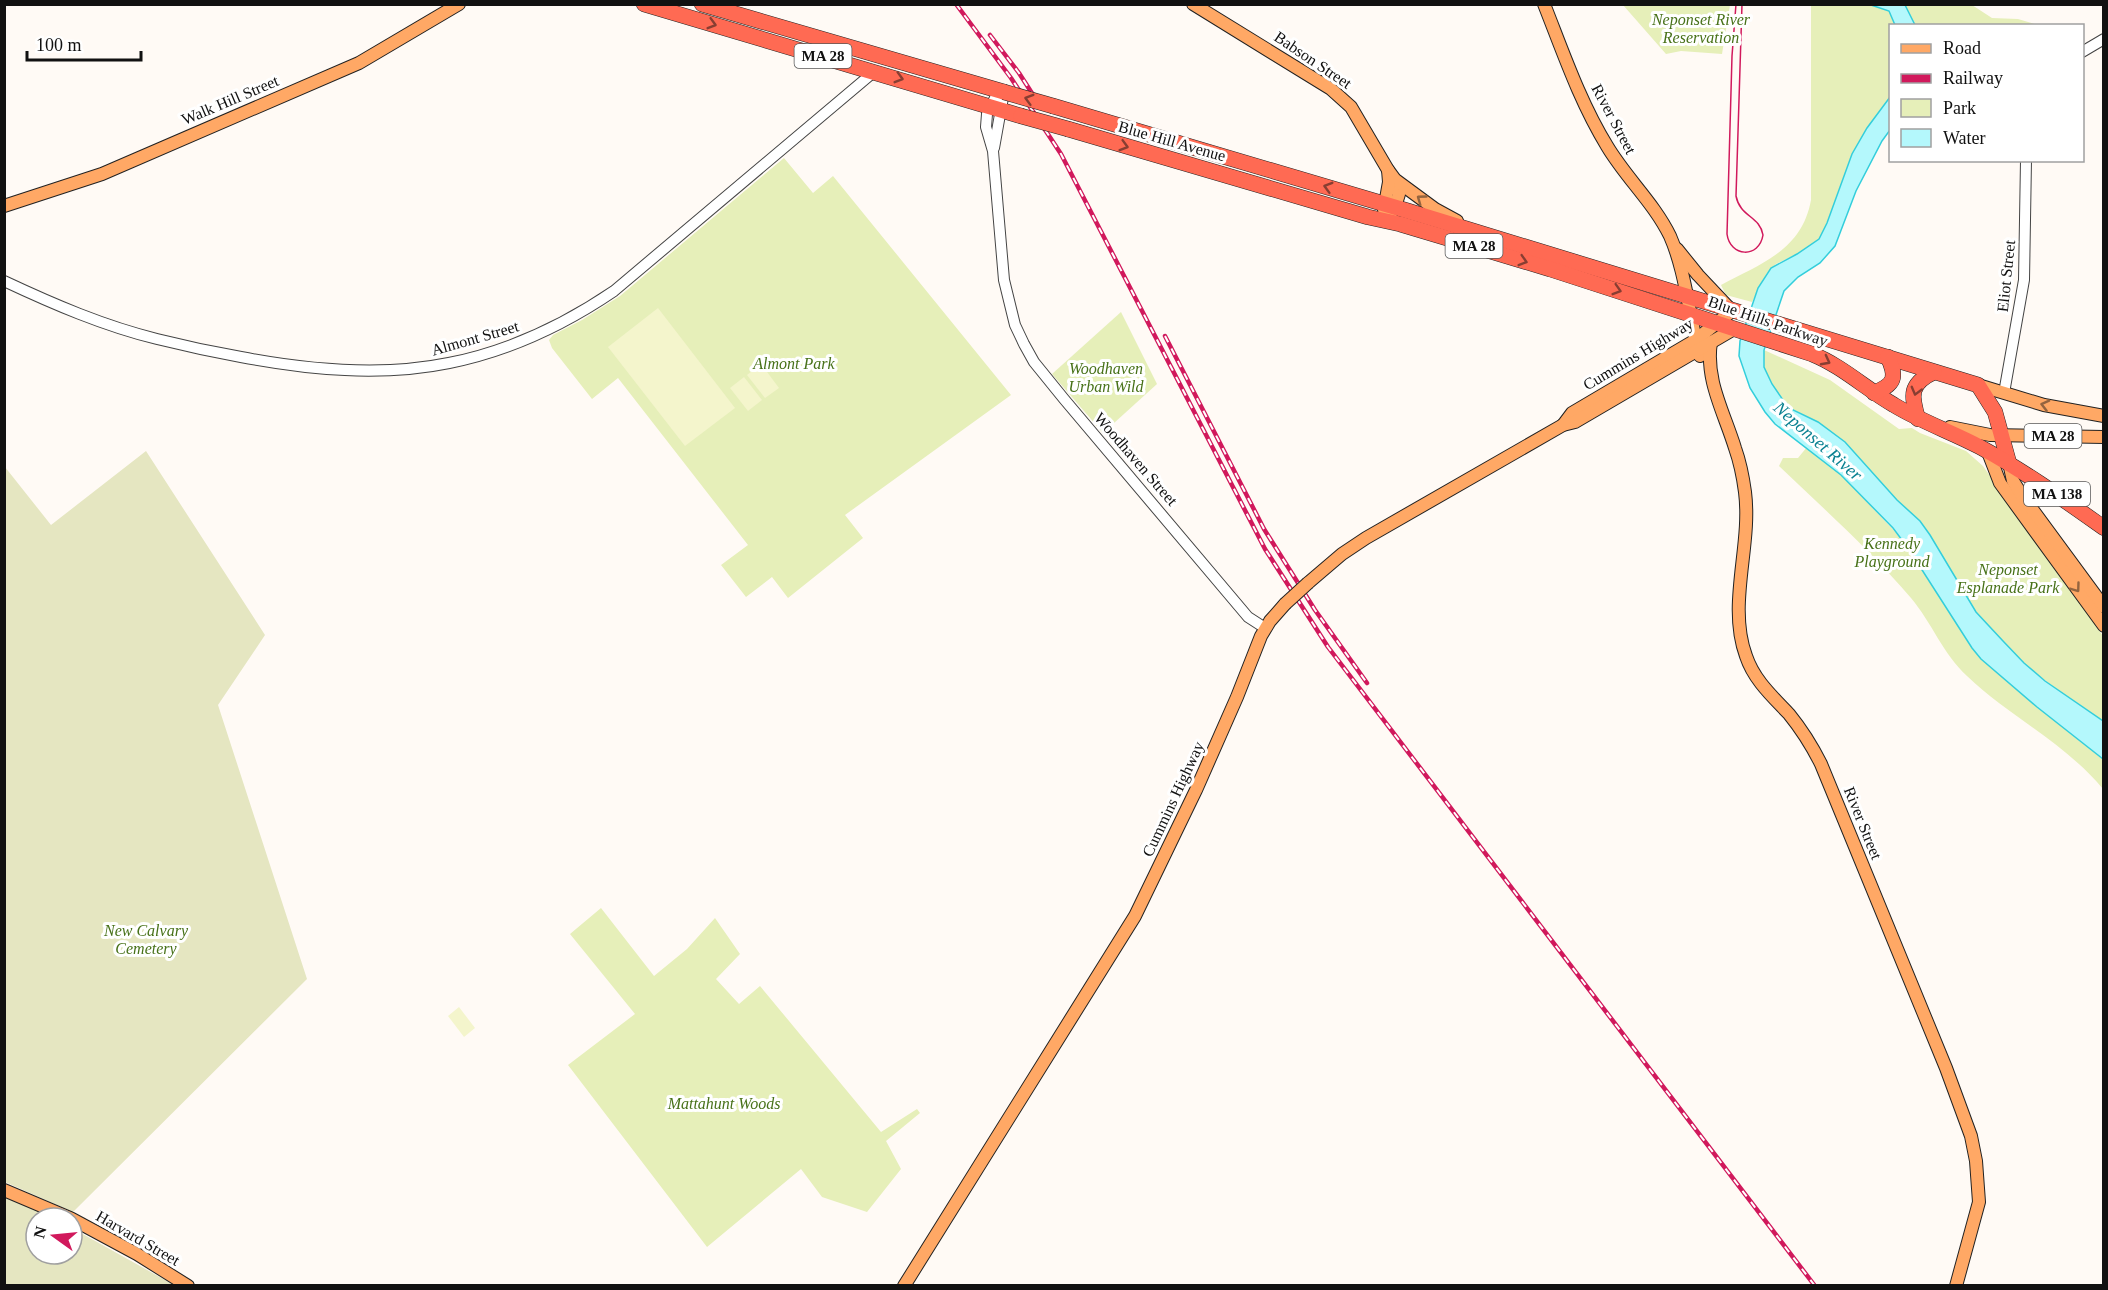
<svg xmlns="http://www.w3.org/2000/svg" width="2108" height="1290" font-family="Georgia,serif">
<rect width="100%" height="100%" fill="#fffaf5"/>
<g fill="#e6efb9">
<path d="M1623,5H1730L1722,54L1681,51L1666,54Z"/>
<path d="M1811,5H1871L1889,11L1895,25L1890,26V97L1867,128L1852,154L1824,231L1819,239L1805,250L1776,264L1767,273L1752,302L1726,295L1721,285C1762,263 1802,250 1811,200Z"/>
<path d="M1905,5H1972L1992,18L2018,19L2038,25H1915Z"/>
<path d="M784,158L813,193L833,176L1011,395L845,515L863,538L788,598L772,577L746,597L721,565L748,545L618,378L592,399L552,348L549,340L553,335L582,320L620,296Z"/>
<path d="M1121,312L1157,384L1103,433L1052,374Z"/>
<path d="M1764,350L1830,380L1899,429L1912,428L1920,433L1966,451L1983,466L2103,636V721C2084,707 2064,695 2046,681C2020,662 1997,636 1976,612L1930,536L1920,521L1897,500L1845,442L1818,422L1793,410L1783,400L1772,384L1764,367Z"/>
<path d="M1807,447L1841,475L1904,541L1972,648L1981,659L2037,707L2103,759V789C2065,743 2010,717 1967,676C1943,654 1932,623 1911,598C1871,551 1824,509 1779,466L1783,458H1798Z"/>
<path d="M601,908L654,976L687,949L715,918L740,954L716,979L739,1004L760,986L881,1132L917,1109L920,1113L886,1141L901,1169L867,1212L822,1197L801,1169L707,1247L568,1065L635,1014L570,934Z"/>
</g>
<g fill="#e5e6c1">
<path d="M146,451L265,635L218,705L307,979L73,1212L5,1182V467L51,525Z"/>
<path d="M5,1197L54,1218H36V1254H72V1228L174,1285L5,1286Z"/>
</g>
<g fill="#f4f5cc">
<path d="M658,308L735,408L685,446L608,347Z"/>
<path d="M761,364L779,388L765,398L747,375Z"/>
<path d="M744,377L762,400L748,411L730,388Z"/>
<path d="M459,1007L475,1028L464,1037L448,1016Z"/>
</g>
<g fill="#b4f8fc" stroke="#33cedb" stroke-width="1.5">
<path d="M1871,5H1905L1915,25H1895L1889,11Z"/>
<path d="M1890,97V130L1882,141L1856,191L1835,246L1820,263L1798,277L1784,291L1764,350V367L1772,384L1783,400L1793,410L1818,422L1845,442L1897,500L1920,521L1930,535L1976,612L2003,641L2024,663L2045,681L2103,721V759L2037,707L1981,659L1972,648L1908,548L1893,528L1841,475L1775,424L1765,412L1750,388L1739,356L1740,341L1758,288L1771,268L1797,254L1819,239L1827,223L1852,154L1867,128Z"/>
</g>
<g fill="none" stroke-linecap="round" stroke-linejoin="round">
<defs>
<g id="minor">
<path d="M2082,52L2104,39"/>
<path d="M999,90L987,114L986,127L993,151L1004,280L1015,325L1024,344L1034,362L1064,399L1248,617L1265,628"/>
<path d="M994,148L1004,92"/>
<path d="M4,281C53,304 104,326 157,339C185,346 213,352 241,357C309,370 381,377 449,363C509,351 564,325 614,291L875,71"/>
<path d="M2004,393L2024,280L2026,160"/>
</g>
<g id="major">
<path d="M1193,4L1331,89L1351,107L1388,170L1399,185V194L1395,207L1386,221"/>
<path d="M1544,4C1563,52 1580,102 1607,146C1626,178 1654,203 1670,236C1686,272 1689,317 1700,356"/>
<path d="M1397,181L1435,209L1457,221"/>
<path d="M4,206L102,174L359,63L459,4"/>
<path d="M1384,210L1389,182L1388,170"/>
<path d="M1711,342C1705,380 1724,412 1735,448C1740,462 1743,477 1745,492C1752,546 1727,604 1746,656C1754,680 1772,696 1789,714C1802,730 1812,746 1821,764L1946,1068L1971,1136L1976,1161L1979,1202L1956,1286"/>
<path d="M1978,385L2044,405L2104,416"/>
<path d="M1563,425L1572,413L1694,341L1732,311L1698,275L1677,249"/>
<path d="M1950,427L1990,435L2104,437"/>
<path d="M1988,452L2000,483L2104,626"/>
<path d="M2009,463L2013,481L2021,494L2104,607"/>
<path d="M1308,583L1342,554L1366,538L1563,425L1575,422L1734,329"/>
<path d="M4,1190L70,1218"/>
<path d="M72,1219L137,1254L188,1286"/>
<path d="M904,1286L1135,916L1196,790L1237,697L1261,636L1270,621L1285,604"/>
</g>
<g id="highway">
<path d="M644,4L1021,116"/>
<path d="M702,4L1004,92"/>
<path d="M1053,106L1408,211L1978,385L1995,412L2009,463"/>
<path d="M1068,129L1368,217L1400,224L1550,269L1812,354C1842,366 1866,389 1894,405C1922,422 1952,432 1980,447C2024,471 2063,499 2104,528"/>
<path d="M1874,393C1895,384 1897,378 1888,357"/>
<path d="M1918,419C1911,395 1909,384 1934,372"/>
</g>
</defs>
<use href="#minor" stroke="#444" stroke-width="12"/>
<use href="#major" stroke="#222" stroke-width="14"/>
<use href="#highway" stroke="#222" stroke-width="16"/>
<use href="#minor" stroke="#fff" stroke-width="10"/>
<use href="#major" stroke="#ffa865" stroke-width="12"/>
<use href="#highway" stroke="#ff6a53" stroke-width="15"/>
<path stroke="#d1195c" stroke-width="1.5" d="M1736,4L1732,56L1727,234C1730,257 1759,259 1763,235C1760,216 1740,217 1736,196L1742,4"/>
<defs>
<g id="rail">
<path d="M956,4L1011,78L1061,154L1265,549L1328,647L1815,1286"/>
<path d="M990,35L1019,73L1037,101"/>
<path d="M1165,336L1264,529L1315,610L1367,683"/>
</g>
</defs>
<use href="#rail" stroke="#d1195c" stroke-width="4.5"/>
<use href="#rail" stroke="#fff" stroke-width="2" stroke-dasharray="7" stroke-linecap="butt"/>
<defs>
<path id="major-bridge" d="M1285,604L1308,583"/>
<g id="highway-bridge">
<path d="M1004,92L1053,106"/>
<path d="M1021,116L1068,129"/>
</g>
</defs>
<use href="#major-bridge" stroke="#222" stroke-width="14" stroke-linecap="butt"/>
<use href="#highway-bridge" stroke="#222" stroke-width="16" stroke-linecap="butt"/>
<use href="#major-bridge" stroke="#ffa865" stroke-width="12"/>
<use href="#highway-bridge" stroke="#ff6a53" stroke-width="15"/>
</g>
<defs><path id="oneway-chevron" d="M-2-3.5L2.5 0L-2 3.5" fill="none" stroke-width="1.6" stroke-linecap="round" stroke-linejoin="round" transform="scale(1.5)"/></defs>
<g stroke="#883e32">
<use href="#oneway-chevron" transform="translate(712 24) rotate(16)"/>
<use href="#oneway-chevron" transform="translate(899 78) rotate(16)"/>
<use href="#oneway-chevron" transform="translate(1029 99) rotate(-164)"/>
<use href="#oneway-chevron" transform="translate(1124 146) rotate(16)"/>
<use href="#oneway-chevron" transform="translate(1328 187) rotate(-164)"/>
<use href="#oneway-chevron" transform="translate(1523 261) rotate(17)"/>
<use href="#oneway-chevron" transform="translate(1617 290) rotate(17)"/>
<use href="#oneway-chevron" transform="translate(1826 361) rotate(28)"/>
<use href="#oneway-chevron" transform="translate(1916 391) rotate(105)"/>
</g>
<g stroke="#94643f">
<use href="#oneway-chevron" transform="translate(1421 199) rotate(-144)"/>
<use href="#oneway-chevron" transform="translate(2045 405) rotate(-166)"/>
<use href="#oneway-chevron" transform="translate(2076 588) rotate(54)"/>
</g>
<g text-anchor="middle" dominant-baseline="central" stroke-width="6" stroke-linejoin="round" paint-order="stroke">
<g fill="#fff" stroke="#585858" stroke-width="1.5">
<rect x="794.5" y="44" width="57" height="24" rx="4.5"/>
<rect x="1445.5" y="234" width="57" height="24" rx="4.5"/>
<rect x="2024.5" y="424" width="57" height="24" rx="4.5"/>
<rect x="2024" y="482" width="66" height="24" rx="4.5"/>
</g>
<g font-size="15" font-weight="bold" fill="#111">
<text x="823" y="56">MA 28</text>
<text x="1474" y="246">MA 28</text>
<text x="2053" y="436">MA 28</text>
<text x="2057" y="494">MA 138</text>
</g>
<g font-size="16" font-style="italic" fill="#477118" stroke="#fff">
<text x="1701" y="19">Neponset River<tspan x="1701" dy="18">Reservation</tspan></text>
<text x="794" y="363">Almont Park</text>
<text x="1106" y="368">Woodhaven<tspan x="1106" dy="18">Urban Wild</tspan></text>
<text x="1892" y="543">Kennedy<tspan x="1892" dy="18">Playground</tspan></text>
<text x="2008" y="569">Neponset<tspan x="2008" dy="18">Esplanade Park</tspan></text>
<text x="146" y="930">New Calvary<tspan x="146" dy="18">Cemetery</tspan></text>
<text x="724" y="1103">Mattahunt Woods</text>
</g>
<g font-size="16" fill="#111" stroke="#fff">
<text transform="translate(1313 60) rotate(34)">Babson Street</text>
<text transform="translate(230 100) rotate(-23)">Walk Hill Street</text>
<text transform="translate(1614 119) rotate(62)">River Street</text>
<text transform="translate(1172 141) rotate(16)">Blue Hill Avenue</text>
<text transform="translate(2006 276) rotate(-84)">Eliot Street</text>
<text transform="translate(1768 321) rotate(19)">Blue Hills Parkway</text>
<text transform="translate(475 338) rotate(-16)">Almont Street</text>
<text transform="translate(1638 354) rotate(-31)">Cummins Highway</text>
<text transform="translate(1136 459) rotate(49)">Woodhaven Street</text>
<text transform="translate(1173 799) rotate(-65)">Cummins Highway</text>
<text transform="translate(1863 823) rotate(68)">River Street</text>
<text transform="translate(138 1238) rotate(30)">Harvard Street</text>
</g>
<g font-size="18" font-style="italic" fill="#0c8292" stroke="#fff">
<text transform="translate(1818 441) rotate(41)">Neponset River</text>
</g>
</g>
<rect width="2108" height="1290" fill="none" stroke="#111111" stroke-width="12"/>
<rect x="1889" y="24" width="195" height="138" fill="#ffffff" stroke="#a0a0a0" stroke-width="1.5"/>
<rect x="1901" y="44" width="30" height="9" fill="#ffa865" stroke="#a0a0a0" stroke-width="1.5"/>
<text x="1943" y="54" font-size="18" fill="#111111">Road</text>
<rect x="1901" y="74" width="30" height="9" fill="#d1195c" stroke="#a0a0a0" stroke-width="1.5"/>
<text x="1943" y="84" font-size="18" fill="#111111">Railway</text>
<rect x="1901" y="99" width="30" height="18" fill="#e6efb9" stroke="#a0a0a0" stroke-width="1.5"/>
<text x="1943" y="114" font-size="18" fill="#111111">Park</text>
<rect x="1901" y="129" width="30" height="18" fill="#b4f8fc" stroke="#a0a0a0" stroke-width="1.5"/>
<text x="1943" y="144" font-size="18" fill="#111111">Water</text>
<g transform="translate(54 1236) rotate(285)"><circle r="28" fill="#ffffff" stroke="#a0a0a0" stroke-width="1.5"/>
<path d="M0-4.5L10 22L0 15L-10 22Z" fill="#d1195c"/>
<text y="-9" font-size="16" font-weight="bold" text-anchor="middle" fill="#111111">N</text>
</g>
<path d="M27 51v9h114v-9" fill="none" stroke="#111111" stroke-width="3"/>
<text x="36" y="51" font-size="18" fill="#111111" stroke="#ffffff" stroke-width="4.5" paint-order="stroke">100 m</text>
</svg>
